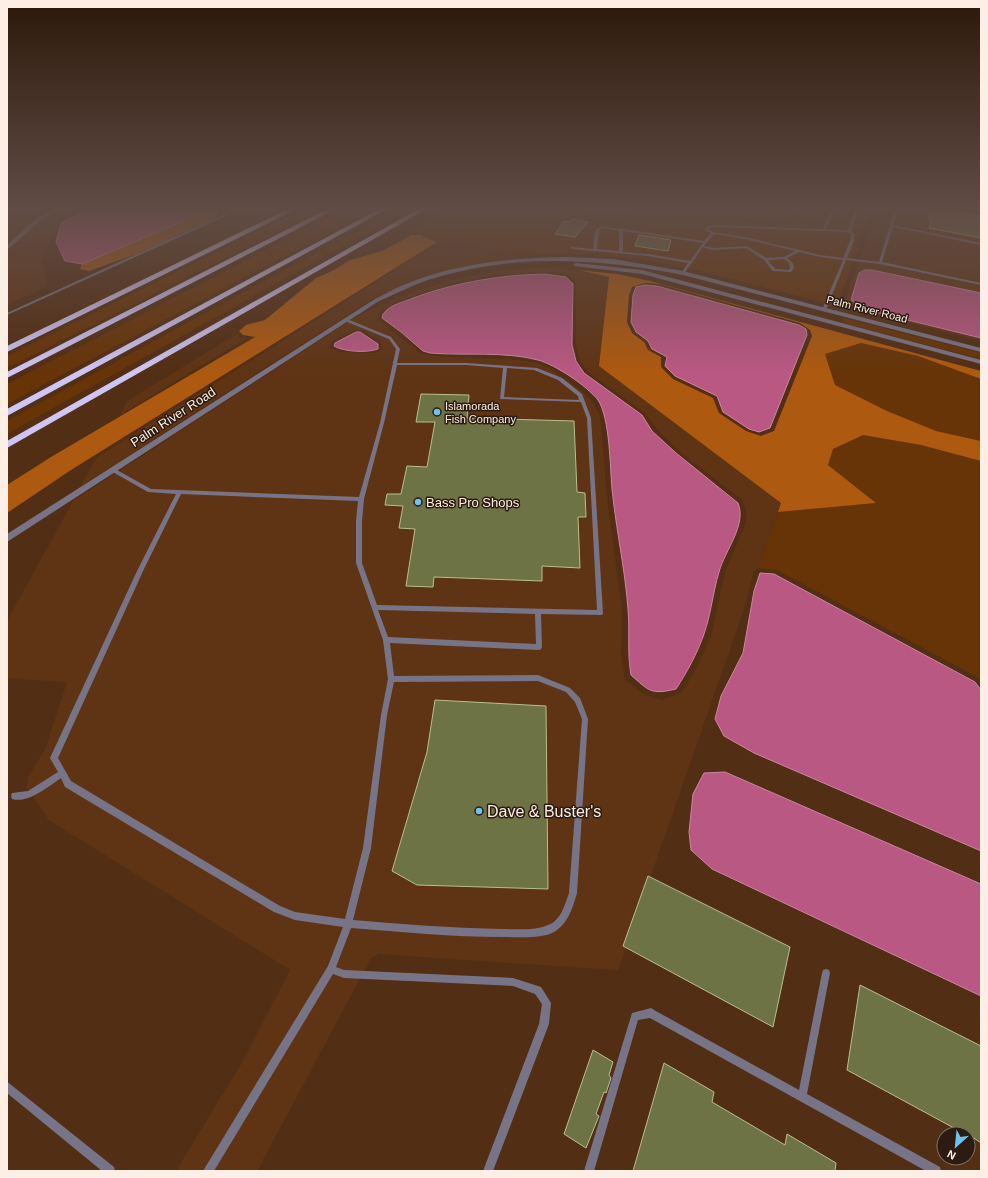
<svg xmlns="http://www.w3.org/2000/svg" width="988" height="1178" font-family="Helvetica,sans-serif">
<rect width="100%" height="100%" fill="#522e14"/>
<g fill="#5f3415" fill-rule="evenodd">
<path d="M7,207H80L64,213L42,260L48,286L7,305Z"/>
<path d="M879,207H981V341L854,309L844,303Z"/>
<path d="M425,235L528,259L493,262L427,276L374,298L81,486L96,458L440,242Z"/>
<path d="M558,267L609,277L599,366L781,503L758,568L754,571L744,609L618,970L379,954L371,958L257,1171H176L243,1061L290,970L49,820L27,788L28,777L45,750L67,682L7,678V621L73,501L353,319L392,299L455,279L509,269ZM546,272L568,275L574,279L576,284V345L580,361L588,372L646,414L657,429L679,451L742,500L747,512L746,523L725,572L711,636L695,671L682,692L662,700L643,694L626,680L624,676L621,655L622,610L608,506L600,416L593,402L581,390L551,369L537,363L519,360L435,356L420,353L378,319L379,313L396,302L455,282L495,275ZM355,330H363L381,342L382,349L373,353L341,352L330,348L331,342Z"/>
<path d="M237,334L239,337L247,338L120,415L127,401Z"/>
</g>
<g fill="#673408">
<path d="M308,207H327L7,368V356Z"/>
<path d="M349,207H377L7,404V384Z"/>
<path d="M405,207H413L7,434V421L327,247Z"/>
<path d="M446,207H572L579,214L795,223L798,221L795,207H872L837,306L696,270L652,261L593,254L510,255L407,231Z"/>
<path d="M575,207H791L795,221L579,213Z"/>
<path d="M843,318L981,353V359L848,324L843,321Z"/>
<path d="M861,343L918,356L981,379V441L936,431L887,411L834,385L825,354Z"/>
<path d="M863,435L921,445L981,461V681L979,678L777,570L758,568L778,512L876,503L828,465L833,449Z"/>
</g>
<g fill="#ad5910" fill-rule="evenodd">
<path d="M204,207L225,208L211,220L136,254L89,271L80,269L82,264L190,218Z"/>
<path d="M412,235H420L437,242L71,470L7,513V485L51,457L255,337L243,335L239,331L246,325L265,320L316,278L332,271L350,260L382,251Z"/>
<path d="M578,270L617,274L650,281L981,371V379L918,356L861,343L825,354L835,385L887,411L936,431L981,441V461L921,445L863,435L833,449L828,465L876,503L778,512L781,503L599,366L609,277ZM645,283L659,284L800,323L810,330L812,336L774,431L761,436L746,431L719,413L713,398L673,379L661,367V357L648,350L644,342L632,333L627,322L629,295L632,287Z"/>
</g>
<g fill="#b95883" stroke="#cd85a1">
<path d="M91,207H204L190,218L82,264L65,261L56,242L61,223Z"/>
<path d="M864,270H872L981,293V338L863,309L851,300L859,273Z"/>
<path d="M545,274L566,277L573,284L572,345L576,361L584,373L642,415L652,431L676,453L738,503C747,525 725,550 719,572C713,592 711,614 704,634C697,654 687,672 676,689C651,695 649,691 631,675C627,653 630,631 628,609C625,569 616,529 612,489C610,467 610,418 598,400C587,386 556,365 538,360C504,351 465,356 430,353L423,351L401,332L382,318C383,308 399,303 408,300C452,283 498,275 545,274Z"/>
<path d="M645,285L657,286L799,325L806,329L807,335L770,428L759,432L749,429L723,412L717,396L675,376L665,366L667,357L652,349L648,341L636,332L631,322L633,295L636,287Z"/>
<path d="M356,332H360L378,344V349C367,353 344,352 334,346L335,343Z"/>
<path d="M760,573L774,574L975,682L981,690V851L754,753L724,736L715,719L721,696L743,653L754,591Z"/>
<path d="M725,772L981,884V996L712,869L691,850L689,832L693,794L704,773Z"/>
</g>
<g fill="#6e7346" stroke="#b9bf8f">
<path d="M930,207L981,216V238L929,228L931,218H928Z"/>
<path d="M571,219L588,222L575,237L555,234L564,221L570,222Z"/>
<path d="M639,235L671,240L668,251L635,246Z"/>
<path d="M421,394L469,395L467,418L574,421L577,492L585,493L586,517H578L580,568L542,566V581L434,577L433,587L406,586L415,529L399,528L403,506L385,505L387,494H401L407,466L427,467L435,422H416Z"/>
<path d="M435,700L546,706L548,889L417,885L392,871L427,752Z"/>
<path d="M648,876L790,947L773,1027L623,946Z"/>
<path d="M860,985L981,1046V1143L968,1134H965L847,1070Z"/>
<path d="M593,1050L613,1062L609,1075L611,1078L606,1093L604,1092L596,1114L599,1116L586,1148L564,1134Z"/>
<path d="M664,1063L714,1092L712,1102L785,1145L787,1134L836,1163L835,1171H633Z"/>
</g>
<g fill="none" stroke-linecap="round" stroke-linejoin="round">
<g fill="#787487" fill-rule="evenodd">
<path d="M230,207H233L231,212L222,218L7,315V313L220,216L229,210Z"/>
<path d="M832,207H835L826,229L848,230L856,207H859L851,231L855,234L854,241L847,258L879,262L895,207H899L893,225L981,243V245L893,227L882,262L981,283V285L880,264L846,260L826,310L824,311L822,310L843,260L820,257L799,252L787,258L793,263L794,268L791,272L774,271H773L764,260L746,248L713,250L703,247L684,274H683L681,273L688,263L648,256L572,249L570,248L572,247L593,249L595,231L601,226L620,229L621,228L623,229L704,241L711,233L705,230V227L714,225L823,229ZM714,227L848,232L851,234L850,241L843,258L820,255L750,238L714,232L708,229ZM602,228L619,231V251L597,249L599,231ZM623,231L703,243L690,261L648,254L623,252ZM714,234L750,240L795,251L784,257L766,258L747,246L713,248L704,246ZM784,259L789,263L790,268L789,270L775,269L768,260Z"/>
<path d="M962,207H971L981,209V211Z"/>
<path d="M345,319H347L391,337L400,349L397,363H466L537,368L562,378L582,394L591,418L603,613L602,615H600L541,614L542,647L541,649L539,650L390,643L394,676L538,675L570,688L580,698L588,719L577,893C573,907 568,924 554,932C542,939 518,937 503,937C452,937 401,932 351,928L336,967L344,970L513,978L541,987L551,1003L549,1024L493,1171H483L539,1024L542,1004L535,994L513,986L344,978L333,974L214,1171H203L328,966L343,927L295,920L274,912L65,787L61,778C49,786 28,804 12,799L11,796L12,793L28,791L58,772L50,758L138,569L176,494L148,492L111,471L110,470L111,469H115L151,489L359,497L380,423L396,349L389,339L345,321ZM397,365H466L503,368L500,399L581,402L587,418L597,610L377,605L362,563V521L364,499L384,423ZM507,368L534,370L558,380L578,396L579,400L504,397ZM181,494L358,501L356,521V563L383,640L388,679L381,715L363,848L345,919L295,912L280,906L71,781L58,758L144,569ZM378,610L535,614L536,644L388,637ZM538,681L566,692L575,702L582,719L569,893C565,904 561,921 548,925C535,931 514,929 500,929C451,928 402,924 353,920L371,848L387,715L394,682Z"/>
<path d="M826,969L829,970L830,973L807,1094L940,1167L941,1171H926L650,1018L638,1020L594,1171H584L632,1013L651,1008L654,1010L799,1090L822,973L823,970Z"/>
<path d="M7,1082L10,1084L114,1167L115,1171H102L7,1093Z"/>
</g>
<g fill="#787487" fill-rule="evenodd">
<path d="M56,207H64L41,220L7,250V245L37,218Z"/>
<path d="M568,257L613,259L683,271L981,348V352L683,275C600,259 518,253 435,278C416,283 398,293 379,301L7,542V534L375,299C387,293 399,286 411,282C461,262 515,258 568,257Z"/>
<path d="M576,263L642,270L981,360V364L642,274L574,266V264Z"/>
</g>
<g fill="#cec5f4" fill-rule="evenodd">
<path d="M292,207H301L7,352V346Z"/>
<path d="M331,207H340L7,378V372Z"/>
<path d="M383,207H391L7,416V409Z"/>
<path d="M422,207H430L7,448V441Z"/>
</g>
</g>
<linearGradient id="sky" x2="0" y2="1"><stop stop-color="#2d190b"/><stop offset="0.56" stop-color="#604c45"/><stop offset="1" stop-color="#604c45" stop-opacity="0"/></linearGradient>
<rect width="988" height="372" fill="url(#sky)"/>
<g fill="#6bc3f2" stroke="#2c1b10" stroke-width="1.5">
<circle cx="437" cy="412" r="4"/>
<circle cx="418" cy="502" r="4"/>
<circle cx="479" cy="811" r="4"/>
</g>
<g text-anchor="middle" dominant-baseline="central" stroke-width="3" stroke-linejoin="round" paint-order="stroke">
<g font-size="11" fill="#fdefe6" stroke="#2c1b10">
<text transform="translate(867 309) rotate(14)">Palm River Road</text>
</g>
<g font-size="11" fill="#fdefe6" stroke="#2c1b10" text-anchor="start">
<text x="445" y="406">Islamorada<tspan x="445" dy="13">Fish Company</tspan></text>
</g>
<g font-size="13" fill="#fdefe6" stroke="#2c1b10">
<text transform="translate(173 417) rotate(-33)">Palm River Road</text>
</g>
<g font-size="13" fill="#fdefe6" stroke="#2c1b10" text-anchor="start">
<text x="426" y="502">Bass Pro Shops</text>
</g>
<g font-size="16" fill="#fdefe6" stroke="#2c1b10" text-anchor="start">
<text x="487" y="811">Dave &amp; Buster's</text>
</g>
</g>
<rect width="988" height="1178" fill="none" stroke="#fdefe6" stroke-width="16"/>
<g transform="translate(956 1146) rotate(207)"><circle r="19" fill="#2c1b10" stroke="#807066"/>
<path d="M0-3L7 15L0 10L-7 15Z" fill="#6bc3f2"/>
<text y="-6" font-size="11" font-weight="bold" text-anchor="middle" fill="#fdefe6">N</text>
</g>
</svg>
